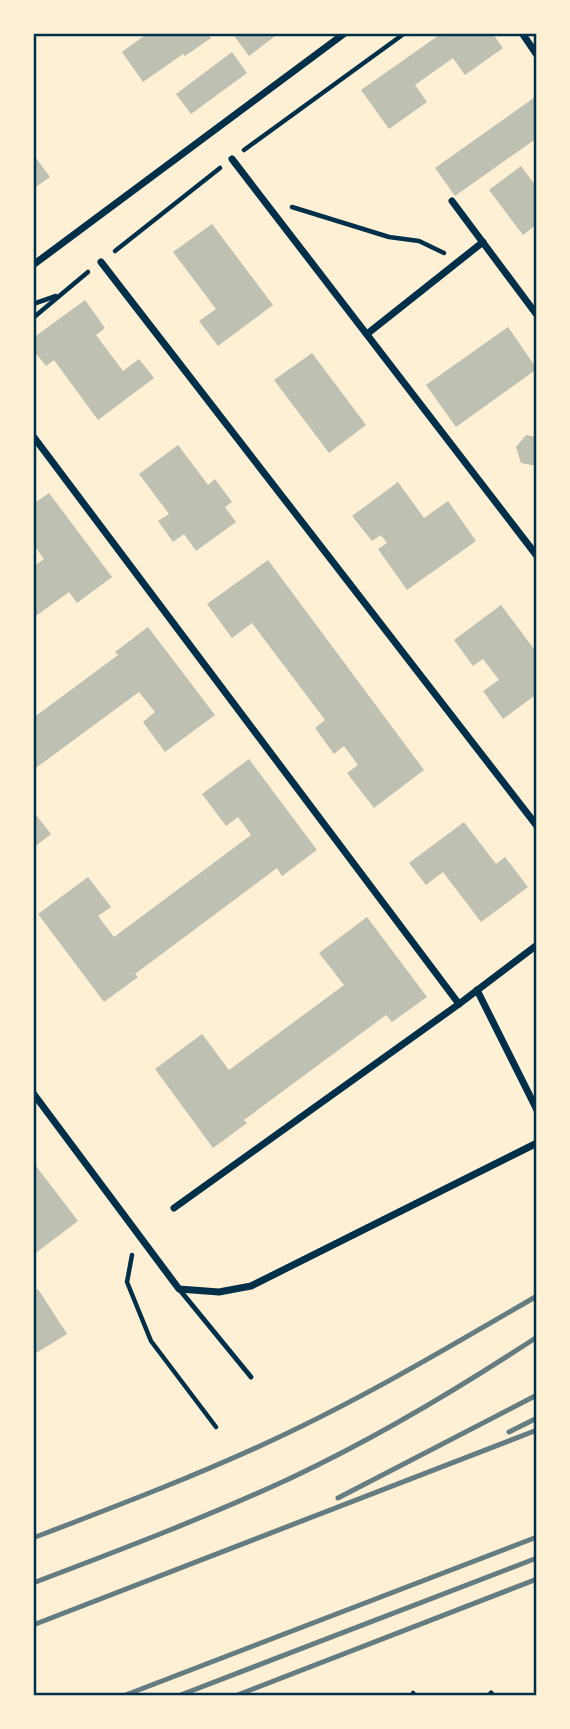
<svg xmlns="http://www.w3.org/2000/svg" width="570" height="1729" font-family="Helvetica,sans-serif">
<rect width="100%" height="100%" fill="#fdf0d5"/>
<g fill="#bec0b2">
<path d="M148,33H207L211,38L185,56L183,54L143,82L122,52Z"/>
<path d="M232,33H279L249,56Z"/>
<path d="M442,33H492L503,48L465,75L453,58L415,85L427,102L389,129L361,90Z"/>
<path d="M232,52L247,73L191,114L176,94Z"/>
<path d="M535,97L537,138L455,196L435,168Z"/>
<path d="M33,154L50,177L33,189Z"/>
<path d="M521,166L535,185L537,184V224L523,235L489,190Z"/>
<path d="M212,224L273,305L218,346L199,321L216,309L173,252Z"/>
<path d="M85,300L105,328L96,335L123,371L139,359L154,378L98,420L54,360L46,366L33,350V338Z"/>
<path d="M508,327L537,369L456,427L426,385Z"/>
<path d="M312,353L366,425L329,453L274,380Z"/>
<path d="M526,435L537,437V466L521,463L516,447Z"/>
<path d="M178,445L208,485L215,479L232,502L225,507L236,522L196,551L184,534L173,542L158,521L169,514L139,474Z"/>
<path d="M398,482L424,518L448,501L476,541L407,590L378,549L387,543L381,535L372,541L352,516Z"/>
<path d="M49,493L112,577L77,603L69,592L33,618V567L44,559L33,544V504Z"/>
<path d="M268,560L424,770L374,808L347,773L358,765L344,746L334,754L315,728L325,720L252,623L232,638L207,604Z"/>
<path d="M501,605L537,653V694L503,719L483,691L499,680L483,659L473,666L454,640Z"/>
<path d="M148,627L215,715L165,752L143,722L155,712L139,692L33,770V718L118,655L115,652Z"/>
<path d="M249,759L317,850L282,876L277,868L135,974L138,977L104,1002L38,914L88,877L111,907L98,916L114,937L251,835L238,817L226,826L202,794Z"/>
<path d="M33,811L51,834L33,848Z"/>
<path d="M464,822L496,864L505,857L528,887L481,922L443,872L426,885L409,863Z"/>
<path d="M367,917L427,997L392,1022L386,1015L244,1120L247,1123L213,1148L155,1069L202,1034L229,1070L344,985L319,953Z"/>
<path d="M33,1162L78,1221L33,1255Z"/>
<path d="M38,1289L67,1334L33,1355V1292Z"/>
</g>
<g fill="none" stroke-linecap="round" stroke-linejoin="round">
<g stroke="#003049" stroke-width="4.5">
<path d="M244,150L405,33"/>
<path d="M292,207L389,237L419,241L444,253"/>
<path d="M115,251L220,168"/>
<path d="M33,304L56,296"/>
<path d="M33,318L88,272"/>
<path d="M132,1255L127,1282L151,1341L216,1427"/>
<path d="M413,1693L416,1696"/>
</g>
<g stroke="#003049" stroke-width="5">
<path d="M179,1289L251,1377"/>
<path d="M491,1693L493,1696"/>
</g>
<g stroke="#003049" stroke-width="7">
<path d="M522,33L537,55"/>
<path d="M232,159L537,556"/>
<path d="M452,201L537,315"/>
<path d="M101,262L537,826"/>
<path d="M33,265L345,33"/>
<path d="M367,334L483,242"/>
<path d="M33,436L459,1004"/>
<path d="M477,990L537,1110"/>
<path d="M33,1093L179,1289L219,1292L251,1286L537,1143"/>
<path d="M174,1208L459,1004L537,945"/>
</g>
<g stroke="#657d81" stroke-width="5">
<path d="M509,1432L537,1418"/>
<path d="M338,1498L537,1395"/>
<path d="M33,1538C114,1507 196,1476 275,1439C365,1397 451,1346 537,1296"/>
<path d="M33,1583C120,1550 207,1517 291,1478C376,1438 458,1389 537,1337"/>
<path d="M33,1625L537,1430"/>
<path d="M123,1696L537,1537"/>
<path d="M178,1696L537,1558"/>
<path d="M235,1696L537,1579"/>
</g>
</g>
<rect width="570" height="1729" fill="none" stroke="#fdf0d5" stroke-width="70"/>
<rect x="35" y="35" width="500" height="1659" fill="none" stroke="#003049" stroke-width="2.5"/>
</svg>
